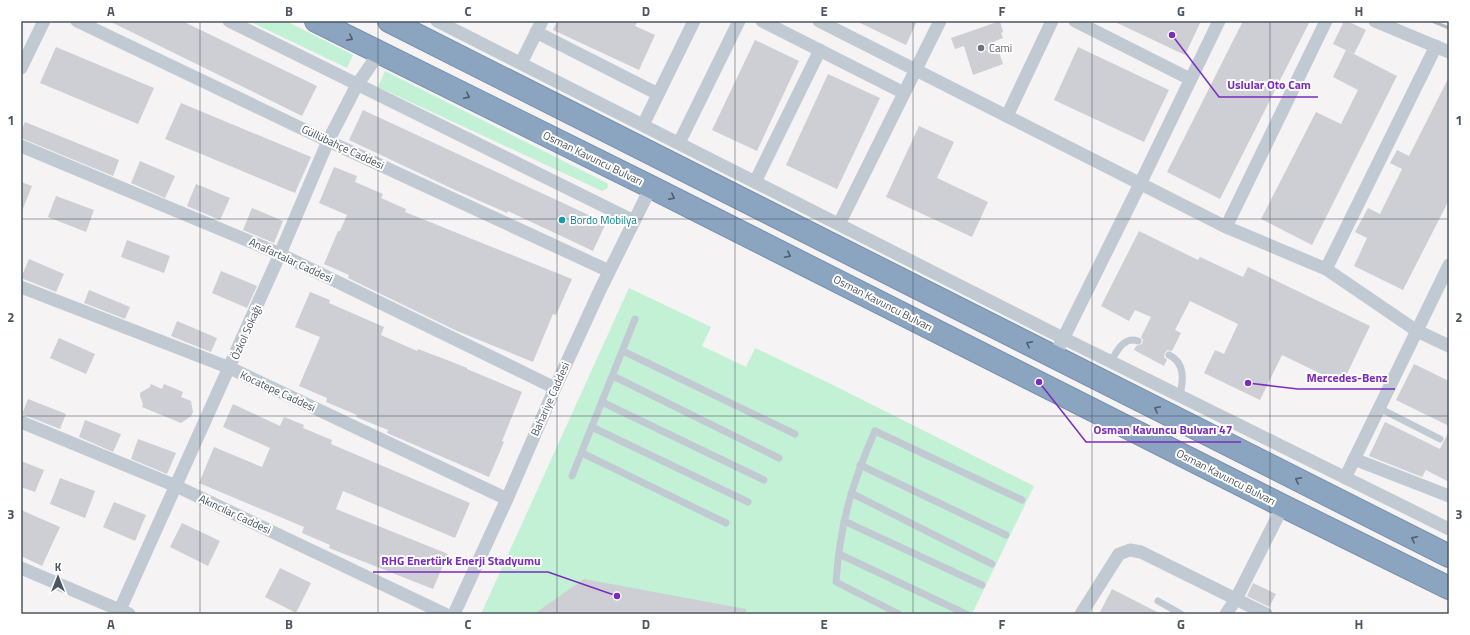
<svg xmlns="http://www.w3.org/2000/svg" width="1470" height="635" font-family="'Titillium Web',sans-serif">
<rect width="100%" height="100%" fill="#f5f3f3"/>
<g fill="#c3f1d5">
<path d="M249,21H286L353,55L347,68Z"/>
<path d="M385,71L607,183L608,185L607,189L602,191L378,87Z"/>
<path d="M629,288L711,327L702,346L746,367L755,348L833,385L1034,486L972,614H481Z"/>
</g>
<g fill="#cdcfd5">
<path d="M109,21H182L317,86L302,116Z"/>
<path d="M557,21H638L635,26L655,35L639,70L553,30Z"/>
<path d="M856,21H917L906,45Z"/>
<path d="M1000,21L1003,32L1001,33L1003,38L995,41L1003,64L973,75L964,46L955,49L951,38Z"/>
<path d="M1113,21H1201L1185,55Z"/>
<path d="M1243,21H1310L1220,199L1167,172Z"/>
<path d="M1344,21H1347L1366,30L1354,54L1333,44Z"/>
<path d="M755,40L799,61L757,151L712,130Z"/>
<path d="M56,47L154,88L138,124L40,83Z"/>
<path d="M1078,47L1169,90L1144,142L1054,100Z"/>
<path d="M1346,50L1397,76L1312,245L1261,219L1316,112L1341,124L1358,90L1333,77Z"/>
<path d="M828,74L880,98L837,189L786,165Z"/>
<path d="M1449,77V200L1403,290L1354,266L1367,238L1355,232L1368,208L1380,214L1402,169L1390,163L1397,150L1409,156Z"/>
<path d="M181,103L311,157L295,193L165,139Z"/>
<path d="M363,110L606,223L593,251L508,211L507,213L455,190L349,140Z"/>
<path d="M25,122L119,160L113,176L21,138V131Z"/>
<path d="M919,126L954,142L937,178L988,202L972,237L886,197Z"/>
<path d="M140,161L175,176L165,198L131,183Z"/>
<path d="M334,167L357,176L355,182L383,194L381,198L406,209L405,212L572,279L556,315L553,314L533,362L457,331L348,278L349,275L324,264L338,231H340L347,215L319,203Z"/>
<path d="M21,182L32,186L22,211H21Z"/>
<path d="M196,184L230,198L220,220L187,206Z"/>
<path d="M56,196L94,210L86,232L48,217Z"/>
<path d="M252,208L283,221L274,243L243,230Z"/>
<path d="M1139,231L1198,260L1200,257L1243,277L1248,267L1370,326L1342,384L1282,355L1260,400L1204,373L1215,350L1224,354L1238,324L1190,301L1175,330L1181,333L1172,351L1167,350L1165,353L1164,357L1167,360L1164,366L1134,350L1136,346L1142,344L1143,340L1141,337L1151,317L1135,310L1129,321L1101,306Z"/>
<path d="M127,240L170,256L164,273L121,257Z"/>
<path d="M29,259L64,274L56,292L21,278Z"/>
<path d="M221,271L257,286L247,308L212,293Z"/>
<path d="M89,290L130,307L125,319L84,303Z"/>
<path d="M310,292L330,300L329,303L384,327L381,335L417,351L418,349L447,360L467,368V369L522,392L502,441L504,442L489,477L387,433L388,430L356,417L357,415L326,402L327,398L299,386L320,337L295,327Z"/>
<path d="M177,321L217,338L211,352L171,336Z"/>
<path d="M59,338L95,354L86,374L50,358Z"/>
<path d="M1414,364L1449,381V426L1396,400Z"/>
<path d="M151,384L162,389L164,384L183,392L181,397L191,401L193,412L191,416L181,423L142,407L143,404L140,396V393L150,387Z"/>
<path d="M28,399L66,414L60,429L22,414Z"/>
<path d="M233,404L280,426L284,417L304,425L303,428L332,440L331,444L470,503L455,538L343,491L336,509L448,554L433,589L329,548L330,545L302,533L304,527L199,483L214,447L262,467L270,448L223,427Z"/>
<path d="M85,420L121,434L113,452L79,437Z"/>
<path d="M1385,422L1440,449L1449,431V482L1426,470L1422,477L1369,456Z"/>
<path d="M138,439L176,453L167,474L131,459Z"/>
<path d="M21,461L44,470L35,492L21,487Z"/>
<path d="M60,478L95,491L85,518L50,504Z"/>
<path d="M114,502L146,515L135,541L103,527Z"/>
<path d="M21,510L60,527L42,566L21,556Z"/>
<path d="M182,523L220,541L208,566L170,547Z"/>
<path d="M280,568L311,583L296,613L265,597Z"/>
<path d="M584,579L746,609V614H534Z"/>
<path d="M1253,583L1276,594L1269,607L1247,596Z"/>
<path d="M1112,589L1161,614H1099Z"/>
</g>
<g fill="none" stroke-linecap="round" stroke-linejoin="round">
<defs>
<g id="highway">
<path d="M316,21L651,187L1283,506L1449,588"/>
<path d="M389,21L1449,556"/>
</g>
</defs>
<use href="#highway" stroke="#7690ad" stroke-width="24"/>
<g stroke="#c1cad2" stroke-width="7">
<path d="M623,351L795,434"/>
<path d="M1169,355C1186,363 1183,381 1180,396"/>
<path d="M1111,361C1117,351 1124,336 1138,341"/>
<path d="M613,376L779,458"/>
<path d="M602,402L764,480"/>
<path d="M1379,408L1440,439"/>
<path d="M592,427L748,502"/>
<path d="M582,453L726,523"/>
<path d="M860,465L1006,535"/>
<path d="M572,476L635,319"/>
<path d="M851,493L992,564"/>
<path d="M844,521L982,585"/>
<path d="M839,554L966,614"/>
<path d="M1158,601L1181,614"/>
<path d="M899,614L836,582C840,524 852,483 875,431L1022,500"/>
</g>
<g stroke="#c1cad2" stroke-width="13">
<path d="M77,21L328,141L609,271"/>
<path d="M229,21L634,221"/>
<path d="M437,21L1063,338L1449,529"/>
<path d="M762,21L904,93"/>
<path d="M819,21L1226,227L1326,269L1417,331L1449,346"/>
<path d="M1075,21L1190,79"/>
<path d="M1375,21L1449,52"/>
<path d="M536,32L658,94"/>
<path d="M521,63L542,21"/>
<path d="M21,68L44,21"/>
<path d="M1007,116L1052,21"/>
<path d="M643,125L694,21"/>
<path d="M679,143L739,21"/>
<path d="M21,146L280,254L555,388"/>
<path d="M755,182L820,50"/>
<path d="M839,224L940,21"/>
<path d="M1226,227L1326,21"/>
<path d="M1326,269L1436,46"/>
<path d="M21,287L230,368L507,499"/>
<path d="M1054,357L1140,184L1219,21"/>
<path d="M21,422L176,486L445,614"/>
<path d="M1354,459L1449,496"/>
<path d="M1345,478L1449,265"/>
<path d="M21,568L129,614"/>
<path d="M118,614L280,254L328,141L357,85L379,53"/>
<path d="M454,614L507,499L555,388L600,290L651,187"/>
<path d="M1081,614L1119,554L1130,550L1141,552L1266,614"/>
<path d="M1226,614L1236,599L1283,506"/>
</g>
<use href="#highway" stroke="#8ba5c1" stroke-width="22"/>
<path stroke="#b5b8bd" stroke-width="3" d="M1432,21L1449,28"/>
</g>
<defs><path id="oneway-chevron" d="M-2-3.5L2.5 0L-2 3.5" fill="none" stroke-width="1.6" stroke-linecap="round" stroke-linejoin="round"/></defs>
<g stroke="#505e6b">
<use href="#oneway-chevron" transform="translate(350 38) rotate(27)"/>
<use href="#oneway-chevron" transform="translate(467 96) rotate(26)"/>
<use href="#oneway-chevron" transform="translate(672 197) rotate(27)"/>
<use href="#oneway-chevron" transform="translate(788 255) rotate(27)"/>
<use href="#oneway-chevron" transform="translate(1029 344) rotate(-153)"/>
<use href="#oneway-chevron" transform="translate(1157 409) rotate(-153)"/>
<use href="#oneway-chevron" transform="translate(1298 480) rotate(-153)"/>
<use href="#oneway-chevron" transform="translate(1414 539) rotate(-153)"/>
</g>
<path fill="none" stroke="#4a5661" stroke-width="1" stroke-opacity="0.55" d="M200,21V614M378,21V614M557,21V614M735,21V614M913,21V614M1092,21V614M1270,21V614M21,219H1449M21,416H1449"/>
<circle fill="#6b7280" stroke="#fff" stroke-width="1.5" cx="981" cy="48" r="4"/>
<circle fill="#0f9aa8" stroke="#fff" stroke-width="1.5" cx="562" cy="220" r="4"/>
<g text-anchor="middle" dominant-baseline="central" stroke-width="4" stroke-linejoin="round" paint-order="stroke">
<g font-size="11" fill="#5b616d" stroke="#fff" text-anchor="start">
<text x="989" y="48">Cami</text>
</g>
<g font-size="11" fill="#4a5661" stroke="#fff">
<text transform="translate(343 147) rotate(25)">Güllübahçe Caddesi</text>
<text transform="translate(593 158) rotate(26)">Osman Kavuncu Bulvarı</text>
<text transform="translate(291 260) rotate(25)">Anafartalar Caddesi</text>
<text transform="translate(883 303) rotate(27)">Osman Kavuncu Bulvarı</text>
<text transform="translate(246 332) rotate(-66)">Özkol Sokağı</text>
<text transform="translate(278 391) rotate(25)">Kocatepe Caddesi</text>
<text transform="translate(550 399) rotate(-66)">Bahariye Caddesi</text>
<text transform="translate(1226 477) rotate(27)">Osman Kavuncu Bulvarı</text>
<text transform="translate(235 514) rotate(25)">Akıncılar Caddesi</text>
</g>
<g font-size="11" fill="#0d838f" stroke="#fff" text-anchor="start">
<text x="570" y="220">Bordo Mobilya</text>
</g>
</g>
<path fill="none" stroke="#7b2cbf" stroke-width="1.5" d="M1172 35L1219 97H1318M1248 383L1298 389H1395M1039 382L1086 442H1241M617 596L548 572H373"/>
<g fill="#7b2cbf" stroke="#fff" stroke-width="1.5">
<circle cx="1172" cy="35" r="4"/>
<circle cx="1248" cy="383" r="4"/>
<circle cx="1039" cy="382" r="4"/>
<circle cx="617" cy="596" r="4"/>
</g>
<g font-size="12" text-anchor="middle" font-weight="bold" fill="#7b2cbf" stroke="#fff" stroke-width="4" stroke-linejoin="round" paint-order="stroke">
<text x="1269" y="89">Uslular Oto Cam</text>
<text x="1347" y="382">Mercedes-Benz</text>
<text x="1163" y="434">Osman Kavuncu Bulvarı 47</text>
<text x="461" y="565">RHG Enertürk Enerji Stadyumu</text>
</g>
<rect width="1470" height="635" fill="none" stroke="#ffffff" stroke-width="44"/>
<g transform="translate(58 577)" stroke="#ffffff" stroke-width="3" paint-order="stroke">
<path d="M0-3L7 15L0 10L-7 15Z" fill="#4a5661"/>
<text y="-6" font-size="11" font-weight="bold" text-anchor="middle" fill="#4a5661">K</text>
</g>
<rect x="22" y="22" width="1426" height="591" fill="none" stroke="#4a5661" stroke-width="1.5"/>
<g font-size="13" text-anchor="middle" font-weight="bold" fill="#4a5661">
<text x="111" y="16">A</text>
<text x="289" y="16">B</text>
<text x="468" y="16">C</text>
<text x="646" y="16">D</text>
<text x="824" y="16">E</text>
<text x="1002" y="16">F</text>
<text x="1181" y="16">G</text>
<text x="1359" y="16">H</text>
<text x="11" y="125">1</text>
<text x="1459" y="125">1</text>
<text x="11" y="322">2</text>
<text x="1459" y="322">2</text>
<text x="11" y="519">3</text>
<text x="1459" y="519">3</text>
<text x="111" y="629">A</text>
<text x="289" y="629">B</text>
<text x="468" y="629">C</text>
<text x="646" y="629">D</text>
<text x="824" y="629">E</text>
<text x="1002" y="629">F</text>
<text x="1181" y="629">G</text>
<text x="1359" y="629">H</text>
</g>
</svg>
